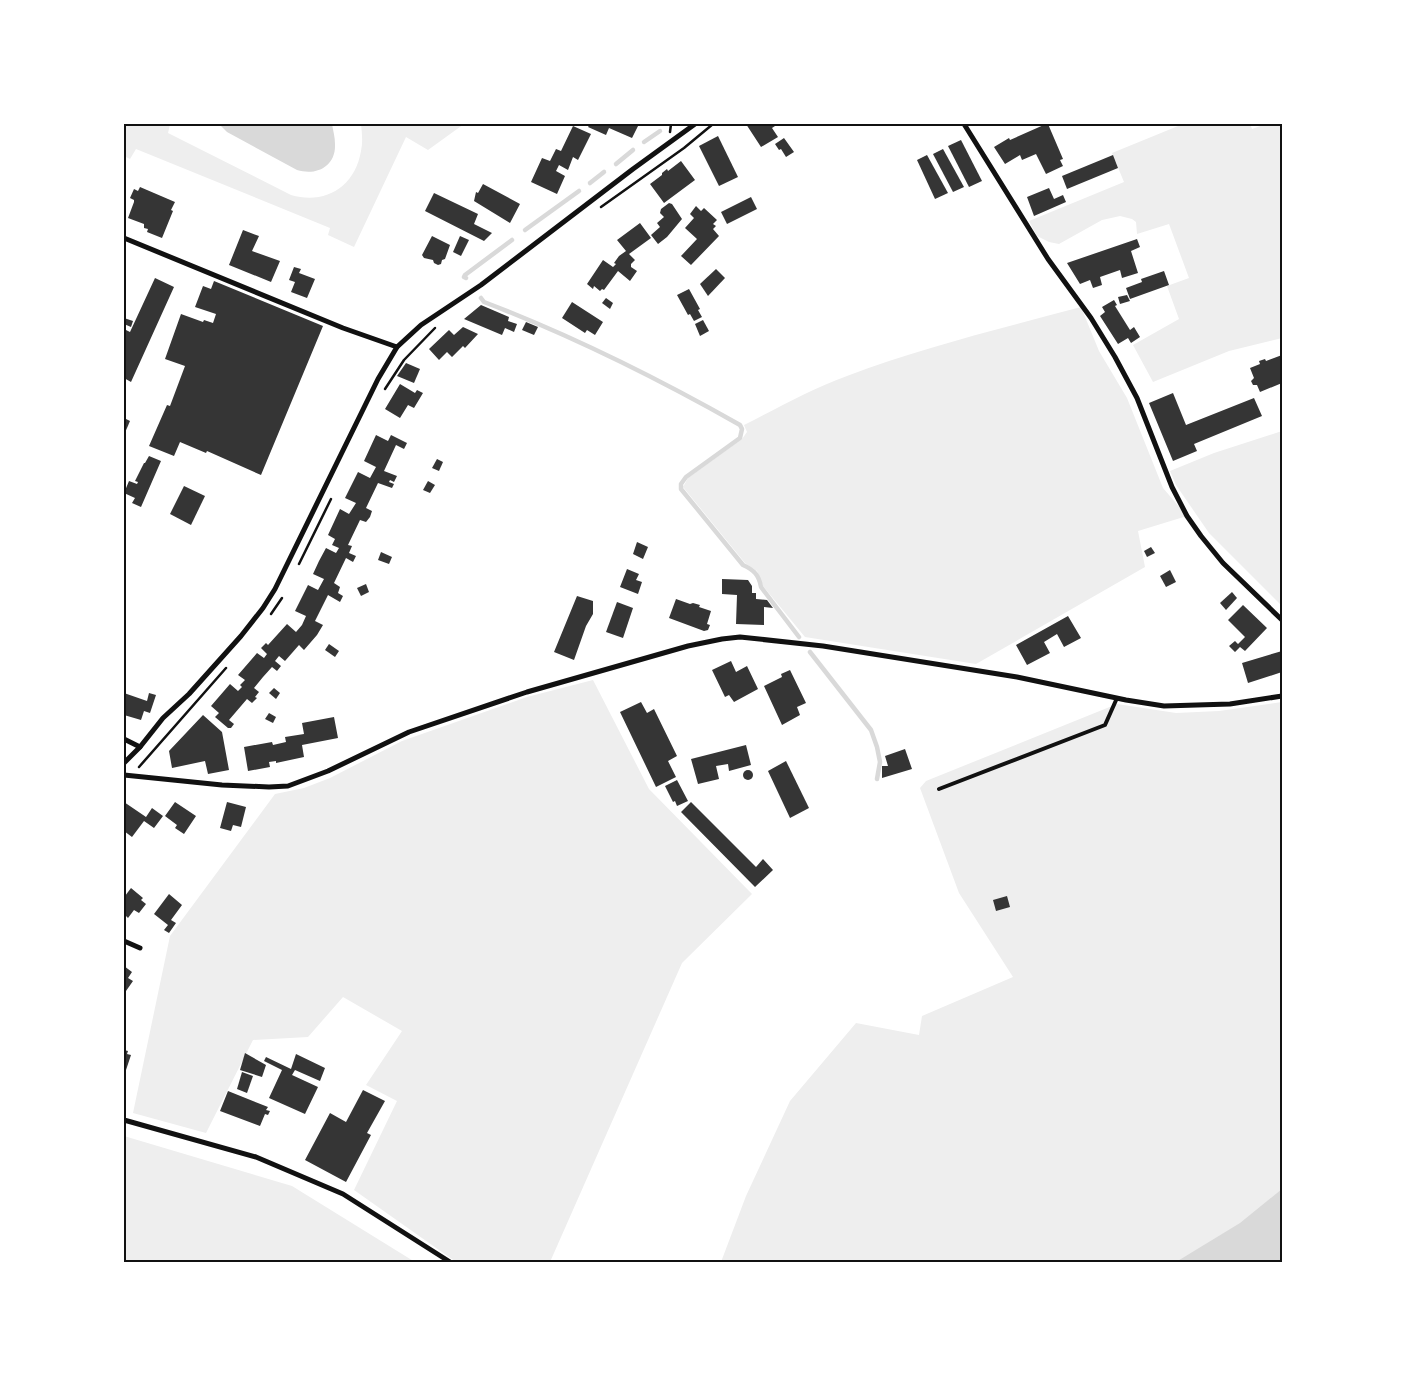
<svg xmlns="http://www.w3.org/2000/svg" width="1406" height="1386" font-family="Cabin,sans-serif">
<rect width="100%" height="100%" fill="#fff"/>
<g fill="#eee">
<path d="M124,124H170L168,133L291,195C325,205 355,187 361,151C363,142 362,133 361,124H464L428,150L406,137L354,247L328,235L330,228L136,149L130,159L124,156Z"/>
<path d="M1183,124H1250L1252,129L1266,124H1282V338L1229,351L1153,382L1133,345L1179,319L1167,286L1189,278L1169,224L1137,234L1136,222L1132,219L1120,216L1102,220L1059,244L1049,242L1037,236L1029,221L1124,182L1112,153Z"/>
<path d="M1081,307L1099,351L1127,398L1163,488L1187,516L1138,531L1145,567L976,664L805,637L763,586L757,571L745,563L683,487L688,478L742,439L747,432L744,425C778,408 811,389 847,376C923,347 1003,328 1081,307Z"/>
<path d="M1282,431V606L1209,533L1176,485L1170,471L1214,453Z"/>
<path d="M593,680L649,789L752,894L682,963L550,1262H456L354,1190L397,1101L366,1085L402,1031L343,997L308,1037L253,1040L206,1133L133,1113L170,936L275,794L304,788L330,778L402,741L527,697Z"/>
<path d="M1282,702V1262H721L746,1196L790,1101L856,1023L919,1035L922,1016L1013,977L959,893L920,788L926,781L1117,704L1176,713L1219,711Z"/>
<path d="M124,1136L292,1186L415,1262H124Z"/>
</g>
<g fill="#d9d9d9">
<path d="M219,124H332C333,130 335,137 335,144C336,166 317,176 297,170L227,132Z"/>
<path d="M1282,1189V1262H1176L1240,1223Z"/>
</g>
<g fill="none" stroke-linecap="round" stroke-linejoin="round">
<g stroke="#d9d9d9" stroke-width="4.5">
<path d="M644,142L660,131"/>
<path d="M616,164L633,150"/>
<path d="M590,183L604,172"/>
<path d="M525,230L579,191"/>
<path d="M466,278L464,277L465,275L512,240"/>
<path d="M481,298L484,302C573,336 657,378 740,425L742,429L740,438L686,477L681,484V489L743,565C754,570 759,575 761,587L799,637"/>
<path d="M810,652L871,730L877,747L880,762L877,779"/>
</g>
</g>
<g fill="#353535">
<path d="M590,124H639L632,138L609,128L606,135L588,127Z"/>
<path d="M746,124H778L772,128L778,137L761,147Z"/>
<path d="M1046,124H1048L1063,159L1060,160L1063,166L1046,174L1036,154L1022,160L1020,155L1005,164L994,147L1009,138L1010,140Z"/>
<path d="M573,126L591,134L578,160L573,157L568,170L559,165L556,171L565,176L557,194L531,182L542,158L550,161L556,149L561,151Z"/>
<path d="M718,136L738,177L719,186L699,146Z"/>
<path d="M784,138L794,152L786,157L781,149L779,150L775,144Z"/>
<path d="M961,140L982,181L969,187L948,146Z"/>
<path d="M943,149L964,187L953,192L933,154Z"/>
<path d="M927,155L948,193L935,199L917,160Z"/>
<path d="M1113,155L1118,168L1067,189L1062,176Z"/>
<path d="M681,161L695,180L664,203L650,184L662,175V173L667,169L668,171Z"/>
<path d="M483,184L520,204L510,223L474,201L476,192L478,193Z"/>
<path d="M140,187L175,202L171,210L173,211L162,238L147,232L148,229L144,228V224L128,218L134,202V200L130,198L134,189L138,191Z"/>
<path d="M1049,188L1054,199L1063,195L1066,202L1034,216L1027,197Z"/>
<path d="M434,193L478,214L474,224L492,233L484,241L425,211Z"/>
<path d="M751,197L757,209L727,224L721,212Z"/>
<path d="M669,203L672,204L682,219L667,237L658,244L651,235L660,227L657,223L664,217L660,213L661,209Z"/>
<path d="M696,206L701,211L704,208L717,220L713,224L716,226L713,229L719,236L691,265L681,256L697,239L685,228L694,218L690,214Z"/>
<path d="M640,223L651,238L629,254L635,260L631,264V267L637,271L630,281L618,271L604,290L602,289L600,291L594,286L593,289L587,284L603,260L613,267L616,264L614,263L619,256L626,251L617,240Z"/>
<path d="M243,230L259,236L252,251L280,261L271,282L229,265Z"/>
<path d="M432,236L450,245L445,259L442,260L441,264L438,265L434,263L433,260L424,258L422,255Z"/>
<path d="M460,236L469,240L461,256L453,252Z"/>
<path d="M1137,239L1140,247L1131,251L1138,273L1122,278L1120,270L1100,277L1102,285L1093,288L1090,280L1080,284L1067,263Z"/>
<path d="M294,267L301,269L299,273L315,279L307,298L291,292L295,282L289,280Z"/>
<path d="M716,269L725,278L708,296L700,284Z"/>
<path d="M1164,271L1169,285L1130,299L1126,288L1142,282L1141,279Z"/>
<path d="M155,278L174,287L131,382L124,378V329L130,332Z"/>
<path d="M214,281L323,326L261,475L207,451L206,453L180,442L174,456L149,446L167,405L170,406L185,366L165,359L181,314L203,322L204,320L213,323L216,314L195,307L203,286L211,289Z"/>
<path d="M689,289L700,309L698,310L702,317L694,321L690,314L688,315L677,295Z"/>
<path d="M1127,295L1130,301L1120,304L1118,297Z"/>
<path d="M606,298L613,303L610,309L602,303Z"/>
<path d="M1114,300L1117,305L1115,306L1130,330L1134,327L1140,337L1131,343L1128,338L1118,344L1100,316L1105,312L1102,307Z"/>
<path d="M572,302L603,322L595,335L587,330L585,333L562,318Z"/>
<path d="M481,305L509,317L508,321L517,324L514,332L505,328L502,335L464,319Z"/>
<path d="M124,318L133,321L131,327L124,324Z"/>
<path d="M703,320L709,331L700,336L695,324Z"/>
<path d="M526,322L538,327L534,335L522,330Z"/>
<path d="M463,327L478,334L465,348L463,346L452,357L447,352L439,360L429,349L449,330L454,335Z"/>
<path d="M1282,355V383L1260,392L1257,385H1253L1251,381L1254,378L1250,368L1260,364L1259,361L1265,359L1266,361Z"/>
<path d="M406,363L420,369L414,383L397,376Z"/>
<path d="M400,384L415,393L417,390L423,393L414,408L408,405L400,418L385,409Z"/>
<path d="M1173,393L1186,425L1254,398L1262,416L1194,444L1197,451L1173,461L1149,403Z"/>
<path d="M124,418L130,421L124,435Z"/>
<path d="M376,435L388,441L391,435L407,443L404,449L396,445L384,471L397,476L394,482L390,480L389,482L394,484L392,488L378,483L366,508L372,511L370,517L366,522L360,520L348,545L352,546L349,553L356,556L353,562L346,558L334,583L340,587L338,593L343,596L340,602L328,595L315,621L323,625L317,635L304,650L299,645L285,661L279,656L275,661L281,666L277,671L272,667L263,677L254,688L259,692L255,697L257,698L252,703L247,699L229,720L234,724L231,728H228L215,717L219,713L211,706L230,684L238,691L242,687L240,685L245,680L238,675L257,653L264,658L267,654L261,648L266,643L268,645L287,624L296,632L302,625L306,616L295,611L308,585L318,590L324,579L313,574L319,561L326,548L336,553L339,548L332,545L335,539L328,535L340,509L349,514L356,503L345,498L358,472L370,478L376,467L364,461Z"/>
<path d="M149,456L161,461L141,507L132,503L135,498L124,493L129,481L137,484L138,482L135,481L144,463H145Z"/>
<path d="M437,459L443,462L439,471L432,468Z"/>
<path d="M428,481L435,485L430,493L423,490Z"/>
<path d="M184,486L205,496L191,525L170,514Z"/>
<path d="M637,542L648,547L643,559L633,554Z"/>
<path d="M1151,547L1155,553L1147,557L1144,551Z"/>
<path d="M381,552L392,557L389,564L378,560Z"/>
<path d="M627,569L639,574L636,580L642,582L638,594L620,587Z"/>
<path d="M1170,570L1176,582L1166,587L1160,576Z"/>
<path d="M722,579L748,580L752,586V593H756V599L767,600L773,608L764,607V625L736,624L737,595L722,594Z"/>
<path d="M366,584L369,592L361,596L357,588Z"/>
<path d="M1232,592L1237,598L1226,610L1220,603Z"/>
<path d="M577,596L593,601V614L586,626L574,660L554,652Z"/>
<path d="M676,599L690,604L693,603L700,605L699,607L711,611L707,624L710,625L708,630L704,631L669,618Z"/>
<path d="M617,602L633,608L623,638L606,632Z"/>
<path d="M1243,605L1267,628L1245,651L1240,647L1235,652L1229,646L1235,641L1238,644L1245,637L1228,620Z"/>
<path d="M1068,616L1081,638L1064,647L1057,634L1044,642L1050,653L1027,665L1016,645Z"/>
<path d="M329,644L339,651L335,657L325,650Z"/>
<path d="M1282,651V664L1280,665L1282,672L1248,683L1242,663Z"/>
<path d="M731,661L736,672L747,666L758,689L734,702L729,695L725,697L712,670Z"/>
<path d="M790,670L806,703L797,707L800,715L782,725L764,686L782,677L781,674Z"/>
<path d="M274,688L280,693L276,699L269,693Z"/>
<path d="M124,693L147,701L149,693L156,695L150,713L144,711L141,720L124,715Z"/>
<path d="M641,702L647,713L654,709L677,756L668,761L676,777L656,787L620,712Z"/>
<path d="M269,713L276,717L273,723L265,719Z"/>
<path d="M203,715L222,732L229,770L208,774L205,761L172,768L169,751Z"/>
<path d="M334,717L338,738L302,745L304,757L276,763V761L269,762L270,767L248,771L244,747L272,742L273,745L286,742L285,737L304,734L302,723Z"/>
<path d="M746,745L751,765L729,771L728,764L716,766L719,779L698,784L691,759Z"/>
<path d="M905,749L912,769L882,778V766H888L885,756Z"/>
<path d="M786,761L809,808L790,818L768,771Z"/>
<circle cx="748" cy="775" r="5"/>
<path d="M677,780L688,801L677,806L675,801L673,802L665,786Z"/>
<path d="M124,802L146,817L152,808L163,816L154,828L144,821L132,837L124,831Z"/>
<path d="M175,802L196,816L184,834L175,828L177,825L165,816Z"/>
<path d="M227,802L246,807L241,827L233,825L231,831L220,828Z"/>
<path d="M691,802L756,867L763,859L773,870L755,887L681,812Z"/>
<path d="M131,888L143,898L141,900L146,904L139,913L134,910L128,918L124,914V895L125,896Z"/>
<path d="M169,894L182,905L171,920L176,923L169,933L164,930L168,925L154,914Z"/>
<path d="M1007,896L1010,907L996,911L993,900Z"/>
<path d="M124,966L132,972L128,978L133,981L126,991L124,989Z"/>
<path d="M124,1050L128,1051L127,1054L131,1055L124,1076Z"/>
<path d="M245,1053L266,1065L262,1077L240,1070Z"/>
<path d="M296,1054L325,1068L320,1081L295,1070L292,1075L318,1087L305,1114L269,1098L282,1070L264,1061L266,1057L291,1069Z"/>
<path d="M242,1072L253,1076L247,1093L237,1089Z"/>
<path d="M363,1090L385,1101L367,1133L371,1135L346,1182L305,1160L330,1113L346,1122Z"/>
<path d="M228,1091L268,1107L266,1110L270,1111L268,1115L265,1114L260,1126L220,1111Z"/>
</g>
<g fill="none" stroke-linecap="round" stroke-linejoin="round">
<g stroke="#111" stroke-width="2.5">
<path d="M670,132L671,124"/>
<path d="M601,207L684,148L713,124"/>
<path d="M385,389L404,360L435,328"/>
<path d="M299,564L331,499"/>
<path d="M271,614L282,598"/>
<path d="M139,767L226,668"/>
</g>
<path stroke="#111" stroke-width="4" d="M939,789L1105,725L1117,698"/>
<g stroke="#111" stroke-width="5">
<path d="M964,124L1048,259L1091,318L1115,357L1137,398L1172,487L1187,516L1201,536L1223,563L1282,620"/>
<path d="M124,238L343,328L397,347"/>
<path d="M124,739L140,747"/>
<path d="M124,763L140,747L163,718L189,694L241,636L263,608L275,589L378,379L397,347L421,325L481,285L633,169L695,124"/>
<path d="M124,775L222,785L269,787L288,786L328,771L409,732L527,692L688,646L722,639L740,637L823,646L1017,677L1126,700L1164,706L1230,704L1282,696"/>
<path d="M124,941L140,948"/>
<path d="M124,1120L256,1157L343,1194L450,1262"/>
</g>
</g>
<rect width="1406" height="1386" fill="none" stroke="#ffffff" stroke-width="250"/>
<rect x="125" y="125" width="1156" height="1136" fill="none" stroke="#111" stroke-width="2"/>
</svg>
